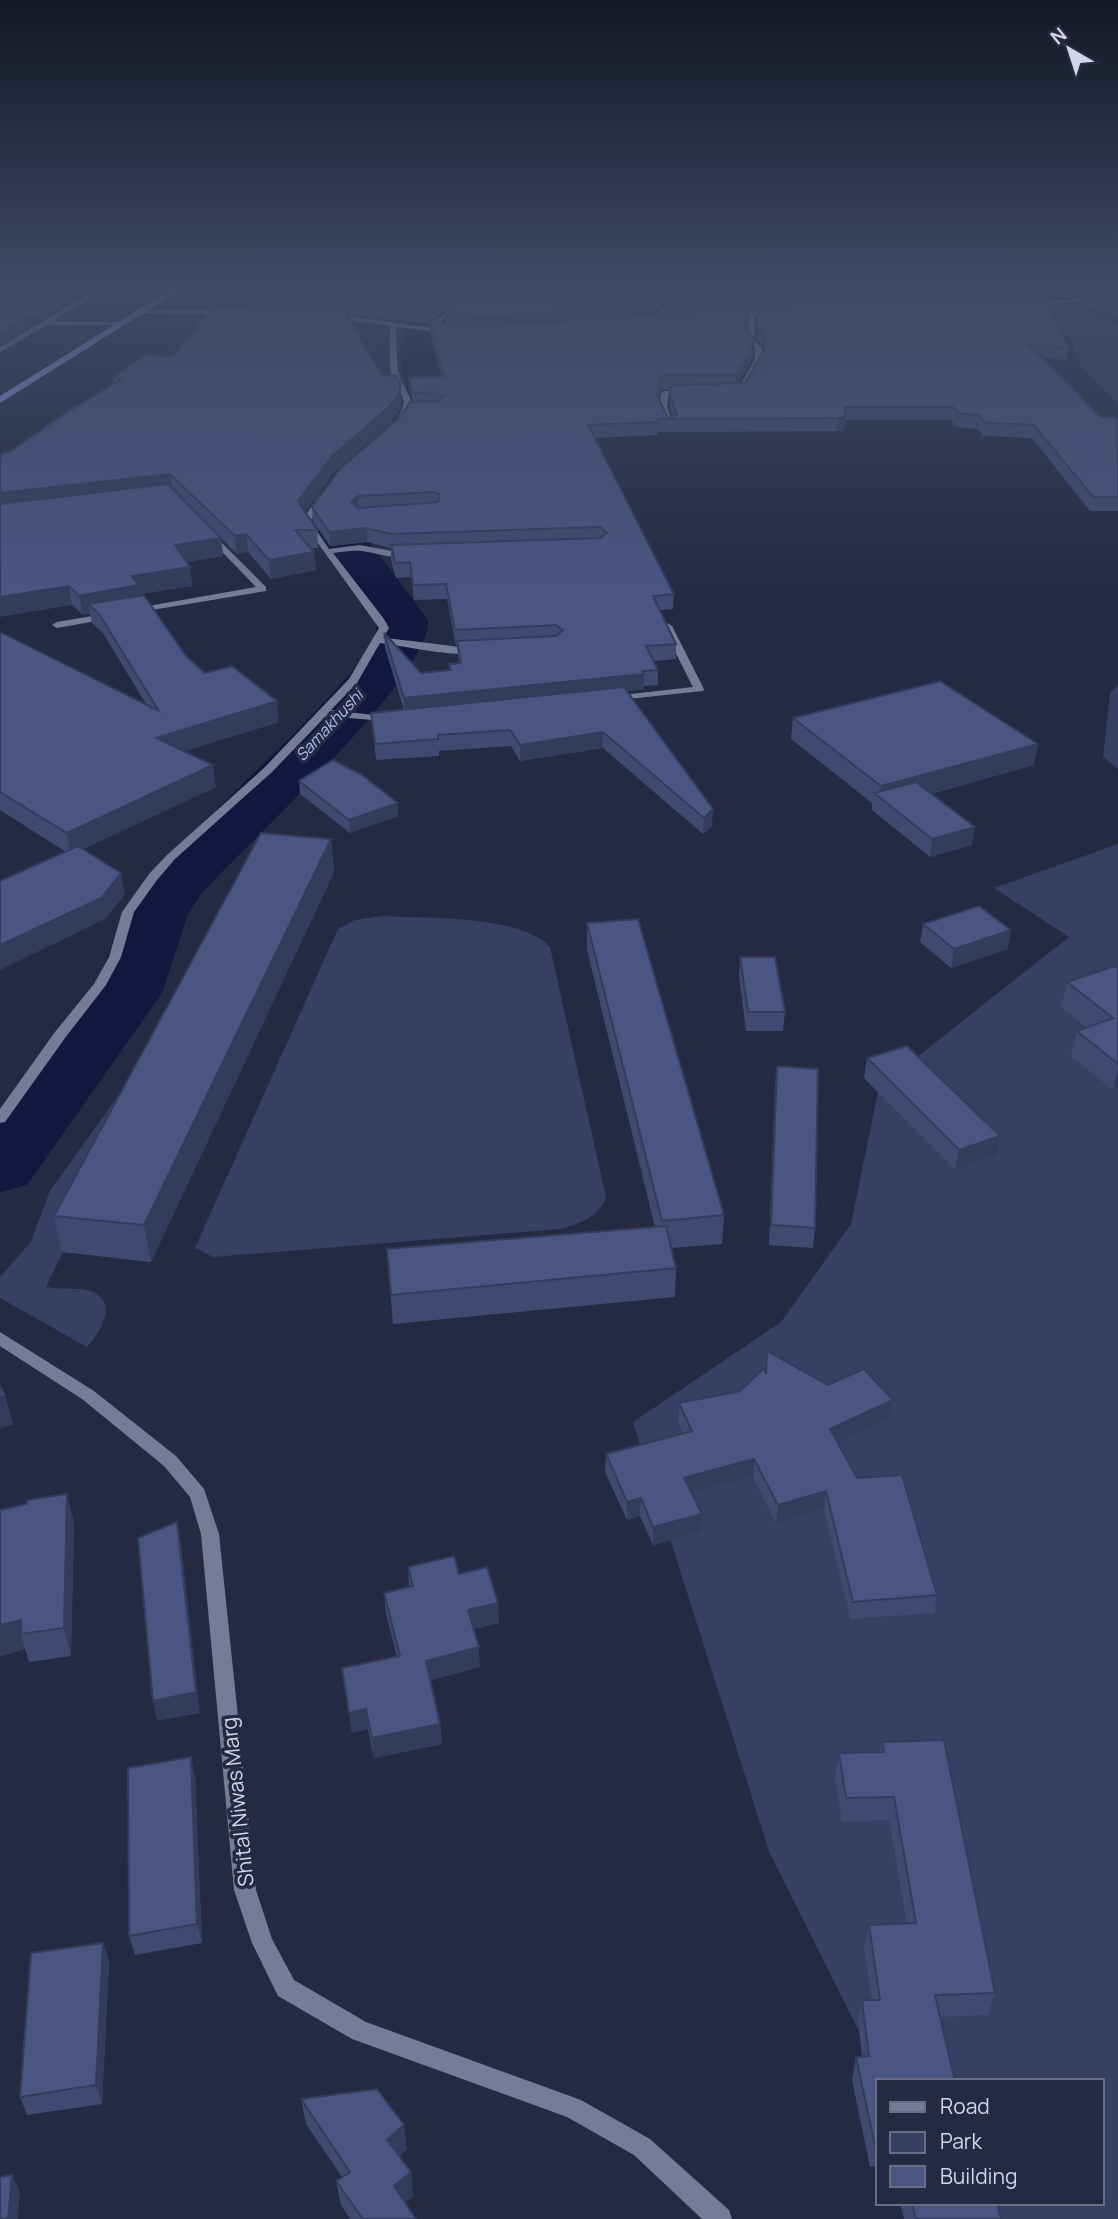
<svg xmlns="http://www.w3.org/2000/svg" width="1118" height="2219" font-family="Manrope,sans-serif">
<rect width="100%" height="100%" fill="#242a41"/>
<g fill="#374063">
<path d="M1010,304H1070L1118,324V404L1080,366L1071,337L1014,319Z"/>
<path d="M1118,685V769L1103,757L1110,693Z"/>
<path d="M263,844L46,1287C59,1290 78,1287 91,1291C120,1302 99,1334 87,1347L0,1298V1277L30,1243L50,1191L126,1085L244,864Z"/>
<path d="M1118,844V2219H954L946,2203H1102V2081H884L769,1851L633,1422L781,1322L851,1224L879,1087L1069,937L994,888Z"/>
<path d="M382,916C428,919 517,914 550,947L606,1197C599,1218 580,1223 560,1229L213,1257L195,1248L338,929L355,920Z"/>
</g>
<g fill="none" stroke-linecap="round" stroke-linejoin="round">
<path fill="#12173f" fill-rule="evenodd" d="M470,284H514L509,291L467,311L440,336L437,365L445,390L447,411L416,461L366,525L363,533L428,620C431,677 245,845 201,894L188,914L162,993L27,1185L0,1192V1114L95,990L124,914L155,870L298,730L353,671L374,644L378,620L317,534C333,494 373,463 397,427C400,422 406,415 407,409C411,382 391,357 406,331C418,309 449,294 470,284Z"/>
<g fill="#747c98" fill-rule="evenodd">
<path d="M105,284H113L53,321L122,322L124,325H47L0,352V347Z"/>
<path d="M644,284H650L670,321H666Z"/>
<path d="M1096,284H1104L1118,291V294H1114Z"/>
<path d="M460,303L465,304L442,321L445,332L440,333L436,320Z"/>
<path d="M752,314L755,316L754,341L761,347L763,360L742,394L728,395V391L737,390L755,360V348L748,342L749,316Z"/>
<path d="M393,323L396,325C397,340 396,356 398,371C401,390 425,404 401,421L397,419C413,396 395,393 391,372C389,357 390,340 390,325Z"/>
<path d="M665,391H686L690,393L686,395H668L667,407L674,427L670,429C660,421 659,405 661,393Z"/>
<path d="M319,495L326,497L310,521L329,549L360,545L392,551L409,550L413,553C398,562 379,553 362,551C353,550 342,552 333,553L384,619L389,628L383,638C397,639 473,648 479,651C464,660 400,645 380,643L357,683L331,710L391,717L395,718V722L326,716L272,772L175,859L157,880L134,912L121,957L106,985L65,1038L5,1122L0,1123V1109L55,1032L94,984L109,957L122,912L149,874L167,855L264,768L349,679L379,628L302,521Z"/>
<path d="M209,530L266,587V591L134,613V609L137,608L256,587L206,535V531Z"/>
<path d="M110,613L115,616L113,618L57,628L52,625L57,622Z"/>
<path d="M667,623L672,626L704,689L703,691L609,701L608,699L613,696L693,687L662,626Z"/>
</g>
<g fill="#747c98" fill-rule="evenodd">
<path d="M246,284H254L273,294L268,295Z"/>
<path d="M1118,291V295L1071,303L1033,304L1030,302L1071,299Z"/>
<path d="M140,310L228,311L231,313L228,315L142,313Z"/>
<path d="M775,310L777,313L729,319L726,317Z"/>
<path d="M332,314L447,330L450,332L447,334L330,317Z"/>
<path d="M0,1332L94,1391L176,1456L204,1489L219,1534L256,1890L272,1939L294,1980L366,2022L581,2100L650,2139L729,2210L732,2219H702L634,2155L567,2117L352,2039L278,1996L252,1943L234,1890L201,1534L190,1497L164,1466L82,1399L0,1346Z"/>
</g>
<path fill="#8d9fe9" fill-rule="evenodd" d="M180,284H190L0,403V396Z"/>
</g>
<g fill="#404970" fill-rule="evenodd">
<path d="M0,284H100L44,317H28L30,326L0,345Z"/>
<path d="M279,284H490L436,317V322L446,324L445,311L661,306V315L669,314L653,284H1104L1103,289L1116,287L1110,284H1118V318L1082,304L1084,294L1065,297L1042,287L1041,295L1068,348L1066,360L1042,357L1101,417L1118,420V511H1090L1032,438L983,436L978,429L956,427L951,420H845L844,430L836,431L658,432V435L595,438L674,594L673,609L660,610L676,644V659L654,661L658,670V685L644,686V689L627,691L712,826L703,834L603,748L520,761L511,746L439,751V756L376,760L371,713L404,710L385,648L384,633L421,673L449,671V664L459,663L457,646H456L447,599L414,600L411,577L396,578L391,560V548L367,542L330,546L313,521L312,507L400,417L413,402L410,390L409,378L442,376L430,333V324L346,314L382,376L401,400L400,409L391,422L332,474L305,512L317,530L318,548H311L316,570L271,579L248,552L237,554L221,538L223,556L186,562L190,567L192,586L140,594L186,656L205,673L279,722L184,751L216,787L82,849L125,894L105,919L66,852L0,810V632L146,704L103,633L92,623L90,614L83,615L72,605L10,452L114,384L113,377L171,358L212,315L211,310L256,306L242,299L241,288L279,291ZM758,310L757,340L764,347V351L745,383H738L752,359L753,347L746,330L747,312ZM660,389H671L670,407L673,417L668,418L658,398Z"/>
<path d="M793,718L1034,765L931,794L972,845L930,857L872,810V803L791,739Z"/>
<path d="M299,781L398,803V816L350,833L300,794Z"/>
<path d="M331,839L334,872L151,1262L62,1252L54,1216Z"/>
<path d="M587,923L724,1215L722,1244L671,1248L676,1268L675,1297L393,1324L387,1249L655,1227L587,950Z"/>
<path d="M923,924L1008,949L951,968L920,942Z"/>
<path d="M740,957L785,1012L783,1031H746L739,976Z"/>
<path d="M1118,968V1088L1113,1090L1071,1056L1077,1031L1086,1027L1061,1007L1067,982Z"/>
<path d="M867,1058L1000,1136L997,1155L955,1170L864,1078Z"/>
<path d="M777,1066L815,1228L813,1248L769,1245L775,1086Z"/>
<path d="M767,1351L828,1385L893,1400L890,1418L838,1442L857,1478L937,1595L934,1613L850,1619L824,1509L776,1523L753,1477L692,1493L702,1514L701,1532L653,1545L640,1516L627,1520L605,1472L606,1454L683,1434L678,1421L679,1403L740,1391L765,1370Z"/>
<path d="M0,1510L74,1522L71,1656L29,1662L25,1649L0,1656Z"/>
<path d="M408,1567L459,1574L498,1603L499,1623L474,1629L480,1667L431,1680L440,1724L442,1744L374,1758L368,1729L352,1733L342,1668L397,1657L386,1614L384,1593L409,1587Z"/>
<path d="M882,1742L995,1993L988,2015L940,2017L878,2081V2166L870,2167L852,2080L856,2057H862L858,2022L862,2000H872L864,1948L869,1925L907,1924L889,1820L842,1822L835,1777L839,1753L880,1752Z"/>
<path d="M195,1777L202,1943L135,1955L129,1936Z"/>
<path d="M103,1943L109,1962L102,2104L27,2115L20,2097Z"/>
<path d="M301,2099L407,2149L399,2157L411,2172L413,2196L405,2203L416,2219H350L341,2205L336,2181L342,2177L306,2124Z"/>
<path d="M900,2203H997L1001,2219H904Z"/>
</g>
<g fill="#343c5b">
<path d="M0,284H24L17,287L0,289Z"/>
<path d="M83,284H100L44,317L43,308Z"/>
<path d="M471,284H490L436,317V325L435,306Z"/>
<path d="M1077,284H1104L1103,291L1084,293V294L1065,297L1066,286Z"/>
<path d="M816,291L815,302L752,311L671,317V305Z"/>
<path d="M661,306V317L470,329V318Z"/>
<path d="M28,317L30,326L0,345V334Z"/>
<path d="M753,347L752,359L736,387V375Z"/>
<path d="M661,376L660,389L657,408V395Z"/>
<path d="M400,383V409L391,422L332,474L300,519L298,501L331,457Z"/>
<path d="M845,417L844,430L836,431L838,418Z"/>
<path d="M170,474L173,491L0,511V493Z"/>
<path d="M358,496L359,510L351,502Z"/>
<path d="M366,528L367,542L330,546L329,532Z"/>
<path d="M246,534L248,552L237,554L235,536Z"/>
<path d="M221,538L223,556L178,563L175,545Z"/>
<path d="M314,552L316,570L271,579L269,560Z"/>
<path d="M190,567L192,586L140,594L141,605L88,604L90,614L83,615L79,596L132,576Z"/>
<path d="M69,586L72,605L0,617V597Z"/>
<path d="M644,674V689L405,714L404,698Z"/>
<path d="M277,701L279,722L160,759L156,738Z"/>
<path d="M603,732V748L520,761V745Z"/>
<path d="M1038,744L1034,765L889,805L879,797L881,786Z"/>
<path d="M213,765L216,787L71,855L67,833Z"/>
<path d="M398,803V816L350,833L349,820Z"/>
<path d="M713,809L712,826L703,834L704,818Z"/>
<path d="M975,827L972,845L930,857L932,839Z"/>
<path d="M331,839L334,872L151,1262L144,1225Z"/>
<path d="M121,873L125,894L105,919L0,970V945Z"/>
<path d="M1011,930L1008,949L951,968L954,949Z"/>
<path d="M1118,1068V1088L1113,1090Z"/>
<path d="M1000,1136L997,1155L955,1170L959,1150Z"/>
<path d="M5,1395L13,1424L0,1429V1397Z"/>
<path d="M893,1400L890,1418L828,1447L830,1429Z"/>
<path d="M754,1459L753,1477L683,1495L684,1478Z"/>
<path d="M826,1491L824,1509L776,1523L778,1505Z"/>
<path d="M67,1494L74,1522L71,1656L64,1628Z"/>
<path d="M641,1498L640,1516L627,1520V1502Z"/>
<path d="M702,1514L701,1532L653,1545V1527Z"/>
<path d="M177,1522L181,1542L200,1713L157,1721L153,1701Z"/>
<path d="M498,1603L499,1623L469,1630L468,1610Z"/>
<path d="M21,1620V1634L25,1649L0,1656V1625Z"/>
<path d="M479,1647L480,1667L428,1681L426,1661Z"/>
<path d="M366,1709L368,1729L352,1733L349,1713Z"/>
<path d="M440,1724L442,1744L374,1758L372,1738Z"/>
<path d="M191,1757L195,1777L202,1943L197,1924Z"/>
<path d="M103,1943L109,1962L102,2104L96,2085Z"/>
<path d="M404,2125L407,2149L390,2165L387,2140Z"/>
<path d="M411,2172L413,2196L397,2210L394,2186Z"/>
<path d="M12,2175L20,2192L18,2219H8Z"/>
</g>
<g fill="#4a5582" stroke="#343c5b" stroke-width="2" fill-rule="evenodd">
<path d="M24,284H83L43,308H0V287L20,286Z"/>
<path d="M263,284L300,299H261L241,288Z"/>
<path d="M285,284H471L435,306V313L317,299Z"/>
<path d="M490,284H648L661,306L470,318L446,315L445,311Z"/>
<path d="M659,284H1041L1042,286L816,291L752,300L671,305Z"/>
<path d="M1118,287V306L1084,293Z"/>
<path d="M1046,295L1068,348L1028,344L1101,417H1115L1118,420V497H1093L1034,425L985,423L980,416L958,413L953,407H845V417L838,418L658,419L659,422L588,425L674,594L653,596L676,644L646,646L658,670L643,671L644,674L404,698L384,633L421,673L451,670L449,664L461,663L457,641L556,636L563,630L556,625L455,630L446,584L413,585L410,562L395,563L391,545L600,538L607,533L600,527L391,534L366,528L329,532L312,507L341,468L400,417L410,402L437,401L443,397L436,392L413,393L409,378L445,376L429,321L470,327L747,309L746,330L753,337V347L736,375L661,376L657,395L668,418L677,415L670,394L671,385L745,383L766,347L764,335L757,328L758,308L816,300ZM435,492L440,495L438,502L358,508L351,502L358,496Z"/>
<path d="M280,304L342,307L382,376L396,375L400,383V393L390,406L331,457L298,501L317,530H295L314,552L269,560L246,534L235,536L170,474L0,493V456L4,453L10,452L64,414L122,379L113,377L147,354L171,358L207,315H213L211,310Z"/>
<path d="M0,316L28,317L0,334Z"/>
<path d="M168,484L221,538L175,545L190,567L132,576L138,585L79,596L69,586L0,597V504Z"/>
<path d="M144,595L186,656L205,673L232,666L277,701L156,738L213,765L67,833L0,792V632L159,711L99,614L88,604Z"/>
<path d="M940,681L1038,744L881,786L793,718Z"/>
<path d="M624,687L713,809L704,818L603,732L520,745L510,730L438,735V739L375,744L371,713Z"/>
<path d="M333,760L362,775L398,803L349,820L299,781Z"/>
<path d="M916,782L975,827L932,839L874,793Z"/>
<path d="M261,833L331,839L144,1225L54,1216Z"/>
<path d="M78,846L121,873L101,898L0,945V881Z"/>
<path d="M979,906L1011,930L954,949L923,924Z"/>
<path d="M638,919L724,1215L662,1221L587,923Z"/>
<path d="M740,957H775L785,1012H748Z"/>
<path d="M1115,966L1118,968V1064L1077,1031L1113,1018L1067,982Z"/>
<path d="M907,1046L1000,1136L959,1150L867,1058Z"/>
<path d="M777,1066L818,1069L815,1228L771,1225Z"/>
<path d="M666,1226L676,1268L391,1295L387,1249Z"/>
<path d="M767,1351L828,1385L864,1369L893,1400L830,1429L857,1478L902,1475L937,1595L853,1602L826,1491L778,1505L754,1459L684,1478L702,1514L653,1527L641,1498L627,1502L606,1454L692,1431L679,1403L740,1391L764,1368L766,1374Z"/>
<path d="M0,1386L5,1395L0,1397Z"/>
<path d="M67,1494L64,1628L21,1634V1620L0,1625V1510L27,1504V1500Z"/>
<path d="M177,1522L196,1692L153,1701L138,1538Z"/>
<path d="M454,1556L459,1574L487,1567L498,1603L468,1610L479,1647L426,1661L440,1724L372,1738L366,1709L349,1713L342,1668L400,1656L384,1593L413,1586L408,1567Z"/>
<path d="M944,1740L995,1993L935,1995L955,2081H878V2145L875,2146L856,2057L869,2056L862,2000H880L869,1925L916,1923L894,1797L846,1798L839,1753L884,1752L882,1742Z"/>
<path d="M191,1757L197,1924L129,1936L128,1768Z"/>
<path d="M103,1943L96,2085L20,2097L31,1953Z"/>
<path d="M377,2089L404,2125L387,2140L411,2172L394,2186L416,2219H363L336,2181L350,2172L301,2099Z"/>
<path d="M12,2175L8,2219H0V2177Z"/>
<path d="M912,2203H997L1001,2219H916Z"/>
</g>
<linearGradient id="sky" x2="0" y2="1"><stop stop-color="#141724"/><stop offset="0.48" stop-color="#3f4a65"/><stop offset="1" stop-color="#3f4a65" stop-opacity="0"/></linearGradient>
<rect width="1118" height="595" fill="url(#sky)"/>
<g text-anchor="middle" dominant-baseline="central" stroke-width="7" stroke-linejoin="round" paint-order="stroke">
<g font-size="16" font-style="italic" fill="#adbdf7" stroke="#242a41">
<text transform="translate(329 725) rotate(-47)">Samakhushi</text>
</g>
<g font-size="21" fill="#d1d5e5" stroke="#242a41">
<text transform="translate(237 1802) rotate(-96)">Shital Niwas Marg</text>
</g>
</g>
<rect x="876" y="2079" width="228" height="126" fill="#242a41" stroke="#696e83" stroke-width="2"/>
<rect x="890" y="2102" width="35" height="10" fill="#747c98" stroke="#696e83" stroke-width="2"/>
<text x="940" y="2114" font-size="21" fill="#d1d5e5">Road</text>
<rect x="890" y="2132" width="35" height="21" fill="#374063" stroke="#696e83" stroke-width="2"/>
<text x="940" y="2149" font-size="21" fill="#d1d5e5">Park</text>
<rect x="890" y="2166" width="35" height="21" fill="#4a5582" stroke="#696e83" stroke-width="2"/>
<text x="940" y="2184" font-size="21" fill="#d1d5e5">Building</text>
<g transform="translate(1069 49) rotate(321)" stroke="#242a41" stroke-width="5" paint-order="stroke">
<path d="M0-5L12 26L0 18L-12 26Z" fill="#d1d5e5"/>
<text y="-10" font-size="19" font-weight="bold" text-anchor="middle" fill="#d1d5e5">N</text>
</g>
</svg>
